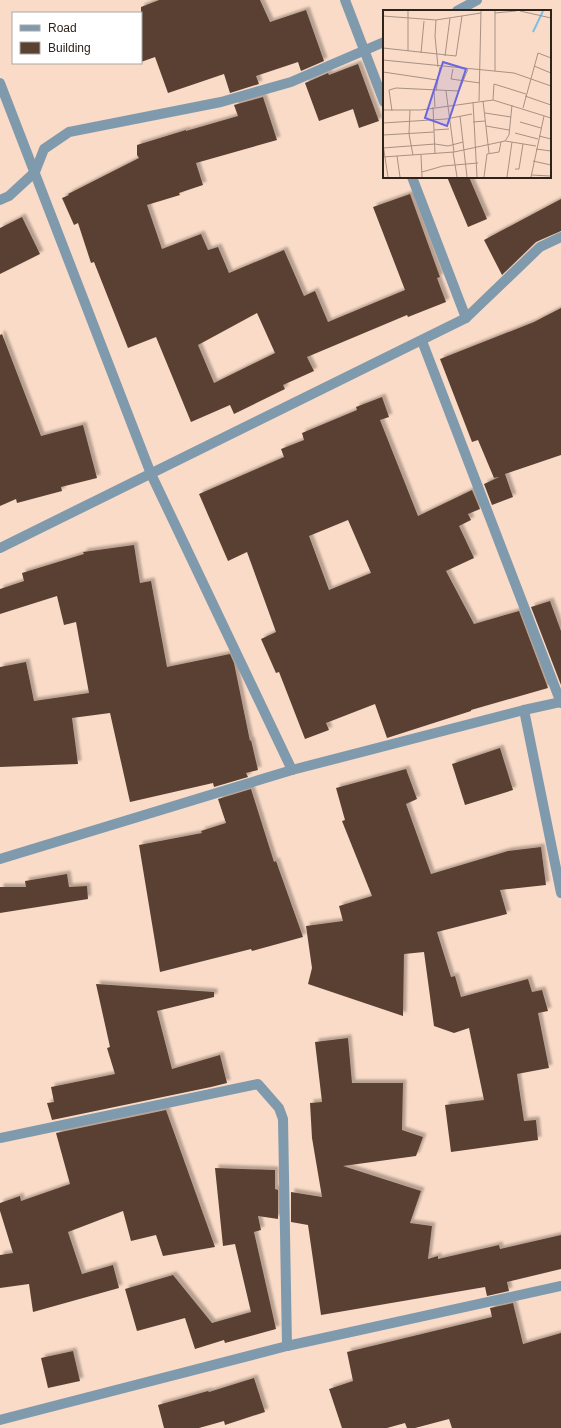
<svg xmlns="http://www.w3.org/2000/svg" width="561" height="1428" font-family="Arial,sans-serif">
<defs>
<filter id="shadow"><feDropShadow dx="3.5" dy="-3.5" stdDeviation="1" flood-color="#0004"/></filter>
</defs>
<rect width="100%" height="100%" fill="#fadbc7"/>
<g fill="#5a4131" fill-rule="evenodd" filter="url(#shadow)">
<path d="M159,0H260L270,22L306,10L324,61L301,71L298,62L256,76L259,84L230,93L224,74L168,93L155,57L141,62V7Z"/>
<path d="M358,64L379,121L359,128L353,109L319,121L305,83L328,73L329,75Z"/>
<path d="M263,97L277,140L196,163L203,185L179,193L180,195L147,205L162,249L201,234L208,250L218,247L229,273L284,250L304,296L315,291L328,322L405,290L373,207L410,194L440,277L437,278L446,302L408,317L407,315L307,357L314,371L283,385L285,389L234,414L230,405L191,422L156,337L128,348L94,262L91,263L78,223L74,225L62,198L69,195L68,194L139,158L137,155V145L186,130V131L238,116L234,105ZM257,313L275,353L214,383L198,345Z"/>
<path d="M447,177H469L487,219L468,227Z"/>
<path d="M561,199V231L536,242L502,275L484,240Z"/>
<path d="M22,217L40,254L0,274V228Z"/>
<path d="M561,308V455L505,474L513,497L492,505L484,484L499,477L494,478L478,440L472,442L440,359L534,322Z"/>
<path d="M2,334L41,436L83,425L97,478L61,487L62,491L17,503L16,499L0,506V335Z"/>
<path d="M382,397L389,417L380,420L418,516L472,490L480,509L468,514L471,520L459,526L474,558L446,571L474,624L519,611L548,688L471,710V711L387,738L375,704L326,723L329,730L305,739L279,672L276,673L261,639L276,632L247,552L228,561L199,494L284,457L281,449L304,440L302,433L357,410L356,407ZM348,520L371,573L329,590L309,536Z"/>
<path d="M134,545L140,583L151,581L167,667L230,654L234,663L250,741L251,740L258,770L246,773L248,777L214,787L213,783L130,802L110,713L72,718L78,764L0,767V667L26,662L34,701L89,693L76,622L64,625L57,596L0,614V589L24,581L22,573L84,554L83,552Z"/>
<path d="M550,601L561,631V685L531,607Z"/>
<path d="M500,748L513,790L465,805L452,764Z"/>
<path d="M406,769L417,799L406,804L431,874L508,851L541,847L546,885L500,890L507,914L437,932L451,977L455,976L461,997L528,979L532,992L542,990L548,1011L538,1013L549,1068L517,1074L524,1121L536,1120L538,1140L451,1152L445,1105L484,1100L469,1028L454,1033L434,1026L424,952L404,954L403,1016L308,984L312,968L306,926L343,921L339,906L372,896L342,821L345,820L336,788Z"/>
<path d="M251,789L274,862L276,861L303,937L252,951L251,949L160,972L139,845L202,833L201,831L226,823L218,799Z"/>
<path d="M67,874L69,887L87,886L88,899L0,913V887H26L25,881Z"/>
<path d="M96,984L214,992V997L157,1011L172,1069L220,1055L227,1083L211,1087L52,1120L47,1103L54,1102L51,1087L115,1074L107,1048L110,1047Z"/>
<path d="M348,1038L352,1083H403L402,1130L423,1137L416,1156L343,1166L421,1191L410,1223L432,1226L428,1259L438,1256V1259L499,1245L500,1249L561,1235V1269L507,1282L509,1291L487,1296L485,1287L321,1315L308,1225L291,1222V1192L322,1197L312,1138L310,1103L322,1102L315,1042Z"/>
<path d="M166,1110L215,1247L163,1256L156,1235L131,1241L123,1211L68,1232L82,1274L113,1265L119,1288L33,1312L29,1284L0,1288V1255L13,1253L0,1211V1203L20,1196L21,1201L70,1184L56,1133Z"/>
<path d="M215,1168L275,1170V1189L278,1190V1219L258,1216L261,1230L254,1232L276,1329L225,1343L224,1340L195,1349L185,1318L137,1331L125,1289L173,1275L212,1323L251,1312L235,1244L223,1246Z"/>
<path d="M513,1303L523,1344L561,1333V1428H452L449,1419L415,1428H407L405,1423L387,1428H342L329,1389L353,1381L347,1352L492,1317L490,1308Z"/>
<path d="M73,1351L80,1381L48,1388L41,1358Z"/>
<path d="M254,1378L265,1412L225,1425L224,1421L199,1428H164L158,1405L208,1391L209,1392Z"/>
</g>
<g fill="none" stroke-linecap="round" stroke-linejoin="round">
<g stroke="#809aad" stroke-width="10">
<path d="M345,0L384,102"/>
<path d="M457,11L477,0"/>
<path d="M0,83L151,474L292,770"/>
<path d="M412,177L466,318"/>
<path d="M0,200L9,196L35,172L44,149L69,132L221,102L291,82L384,42"/>
<path d="M422,341L561,703"/>
<path d="M0,548L466,318L540,247L561,237"/>
<path d="M524,710L561,893"/>
<path d="M0,859L292,770L524,710L561,702"/>
<path d="M0,1138L258,1084L279,1108L283,1119L287,1346"/>
<path d="M0,1420L287,1346L561,1286"/>
</g>
</g>
<g transform="translate(383 10)">
<rect width="168" height="168" fill="#fadbc7"/>
<path fill="none" stroke="#7ac0e8" stroke-width="2" d="M150,22L160,1"/>
<path fill="none" stroke="#a89182" stroke-width="1" d="M112,1V61M137,1L168,8M112,3L133,1M0,6L53,10L98,3M53,10L52,26L55,57M0,38L73,46L79,6M25,41V1M38,43L41,11M62,46L67,8M0,50L131,63L168,76M151,56L168,63M70,59L68,69L97,73M0,62L54,70M51,81L52,97M53,81L57,57M63,81L71,142M142,86L168,95M110,90L111,74L143,84M96,91L98,1M100,91L106,143M90,92L94,167M50,97L52,144M140,98L155,43L168,48M0,100H38L110,90L168,108M27,100L26,124L30,145M9,101L6,80L13,78L76,81L85,59M102,103L128,107M77,106L84,167M90,112L102,111M137,112L158,118M0,113L63,109L89,104M103,116L126,120M51,120L66,119M132,123L155,129M0,125L51,122M156,126L168,129M122,131L153,136M0,134L5,167M0,138L52,134L65,136L80,132M153,139L168,141M70,142L74,167M38,145L39,167M14,146L17,167M0,147L71,142L122,131L126,125L129,95M150,151L168,155M132,159H136L140,134M39,162L60,156L95,153M148,165L168,166M101,167L104,144L116,142L118,132M124,167L129,132M148,167L161,106"/>
<path fill="#6b66e0" fill-opacity="0.15" stroke="#6b66e0" stroke-width="2" d="M60,52L83,59L64,116L42,108Z"/>
<rect width="168" height="168" fill="none" stroke="#2e231b" stroke-width="2"/>
</g>
<rect x="12" y="12" width="130" height="52" fill="#ffffff" stroke="#aba7a4"/>
<rect x="20" y="25" width="20" height="6" fill="#809aad" stroke="#aba7a4"/>
<text x="48" y="32" font-size="12" fill="#2e231b">Road</text>
<rect x="20" y="42" width="20" height="12" fill="#5a4131" stroke="#aba7a4"/>
<text x="48" y="52" font-size="12" fill="#2e231b">Building</text>
</svg>
